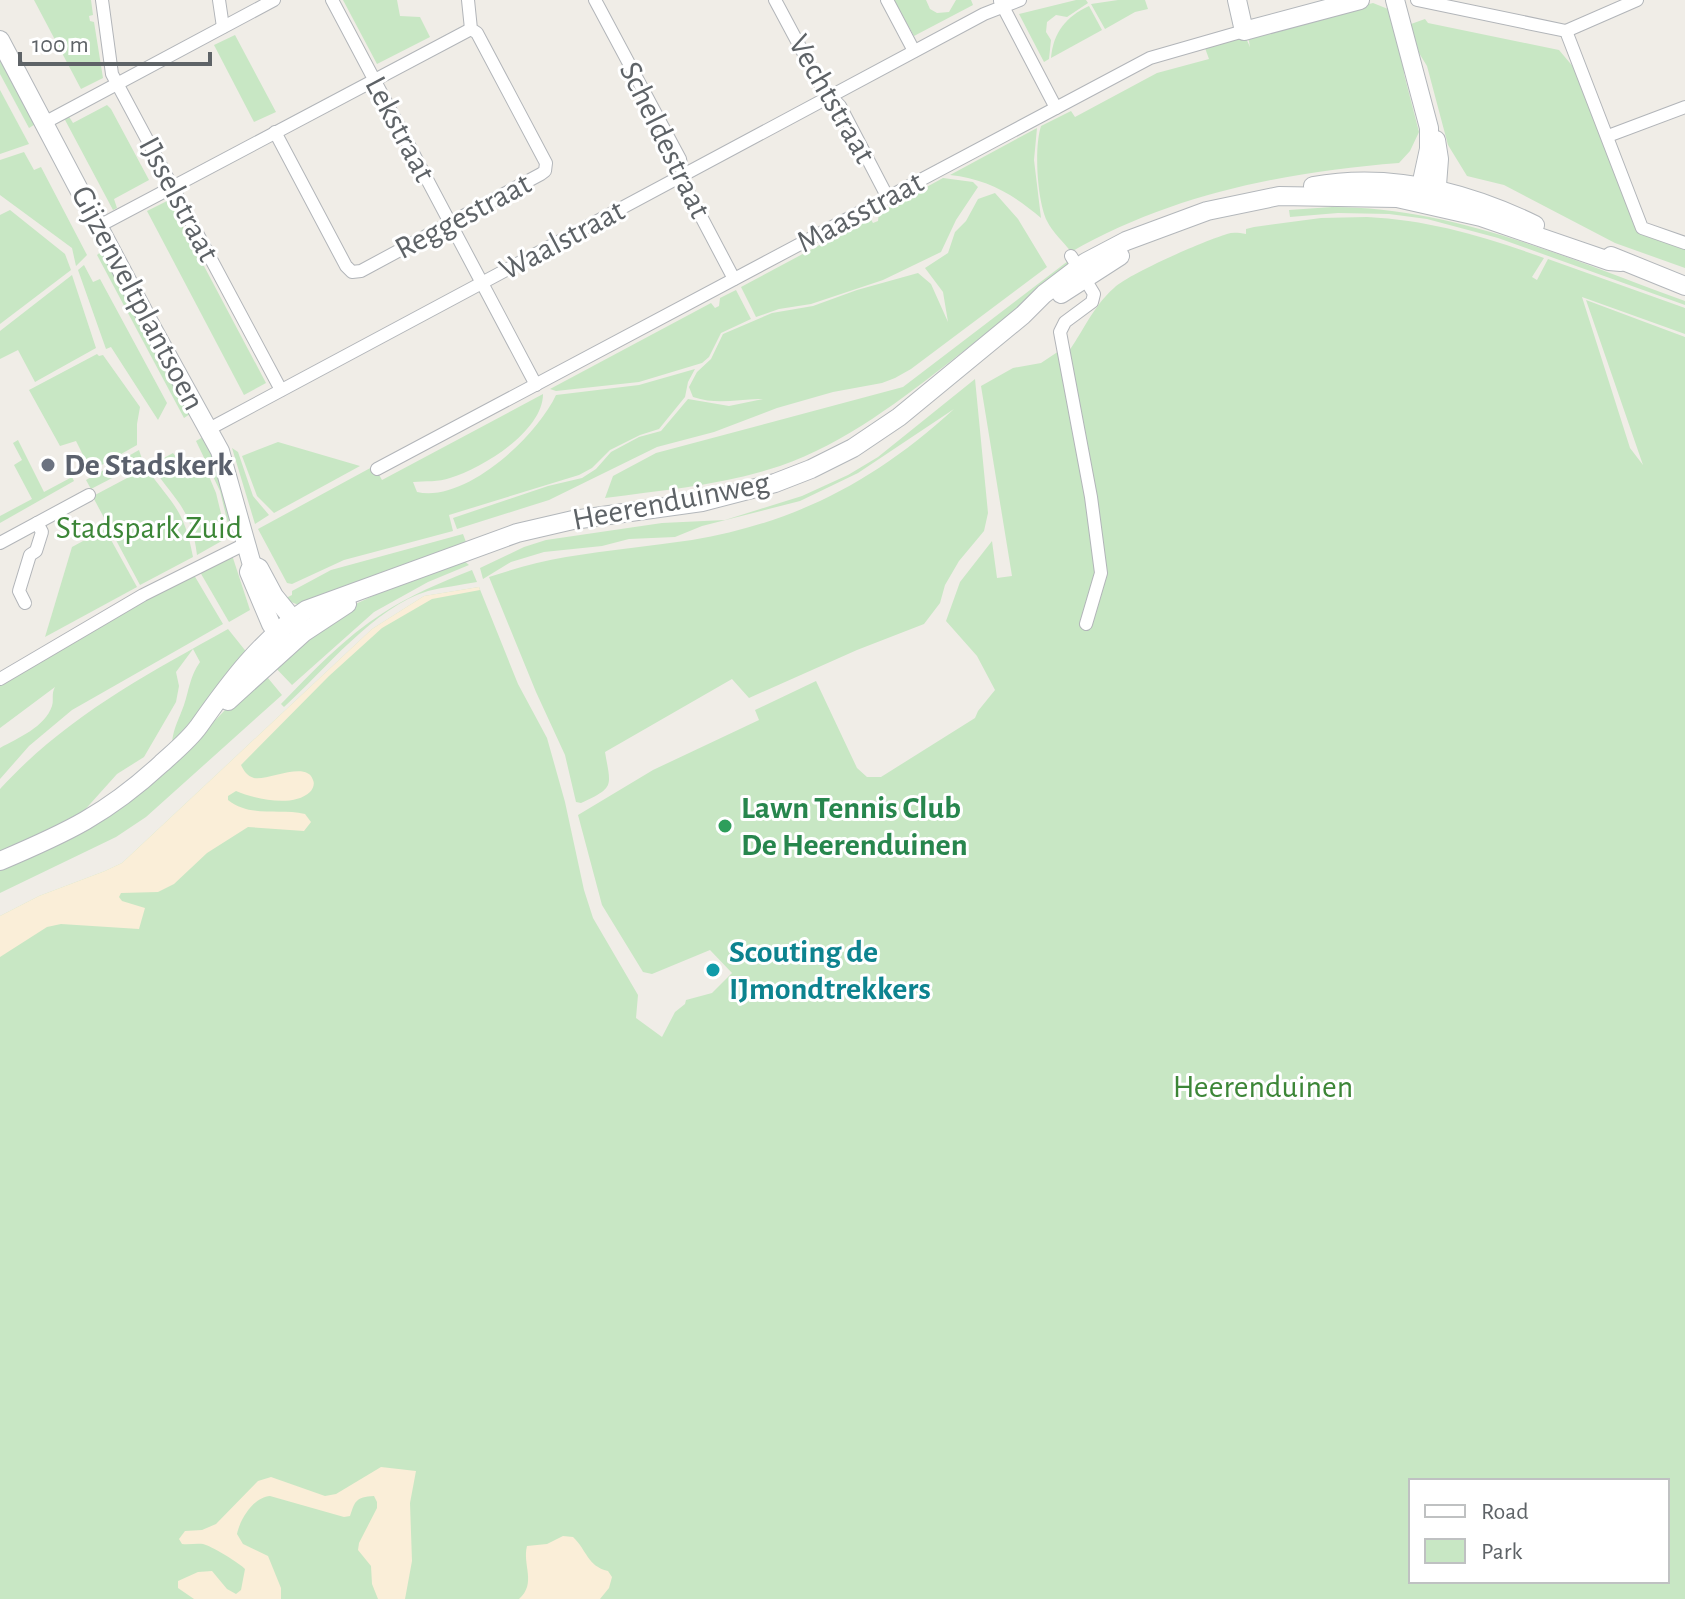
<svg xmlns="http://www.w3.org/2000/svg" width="1685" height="1599" font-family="'Alegreya Sans',sans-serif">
<rect width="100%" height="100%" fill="#f0ede7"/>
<g fill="#c8e7c4" fill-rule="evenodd">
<path d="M34,0H91L93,15L89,16L90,21L94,22L103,78L81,89Z"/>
<path d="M343,0H397L400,16L420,17L430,37L377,64Z"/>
<path d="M894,0H926L930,9L937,13L949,12L956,0H971L973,5L914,36Z"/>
<path d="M1076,0H1086L1088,3L1067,17L1056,15L1047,22L1046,32L1051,40L1049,59L1044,62L1019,14Z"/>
<path d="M1118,0H1145L1148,9L1135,12L1105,29L1091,4Z"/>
<path d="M1373,3L1388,9L1403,57L1404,74L1419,132L1410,151L1399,163C1285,172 1172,194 1071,252C1064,242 1052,232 1047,221C1037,200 1034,148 1041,126L1071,111L1075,117L1157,73L1209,59L1205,48L1245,36L1250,47L1248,36Z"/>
<path d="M1089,6L1102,30L1051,58C1053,32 1067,16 1089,6Z"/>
<path d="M1425,19L1428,23L1559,50L1575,69L1635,226L1685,249V268L1615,243L1504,185L1467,176L1448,145L1427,66L1419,53L1411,24Z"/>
<path d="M235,35L276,112L254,122L214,45Z"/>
<path d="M0,54L37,123L29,128L0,74Z"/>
<path d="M0,90L29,144L0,154Z"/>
<path d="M107,105L111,109L149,180L114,199L117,208L113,210L64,118L68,115L73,123Z"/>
<path d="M1037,128L1034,160L1041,218C1013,194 987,179 950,175Z"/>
<path d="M24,152L34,170L41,167L87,255L76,266L72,248L0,195V160Z"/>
<path d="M943,178L973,182L978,187L956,220L941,252L883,280L811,304L779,309L756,317L741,287L870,218L873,223L878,221L879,213Z"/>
<path d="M995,193L1018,219L1047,267L911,369L895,378L882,383L833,392L777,408L714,432L657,447L549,500L457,529L453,518L548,486L582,478L596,469L611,452L639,437L661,431L688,399L729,406L763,399C740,398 720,406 693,397L689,387L697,372L711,359L723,334L772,313L813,306L857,290L918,273L931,284L948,322L943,292L925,268L948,253L955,232L966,221L978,199Z"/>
<path d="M169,200L266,383L244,395L147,211Z"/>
<path d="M1332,207C1456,207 1571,260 1685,301V305L1498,238L1427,219L1389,214L1338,213L1290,217L1289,210Z"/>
<path d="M10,210L65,254L71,270L0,324V215Z"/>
<path d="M1367,217C1430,220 1486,237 1544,258L1532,277L1537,280L1548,259L1685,308V334L1582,297L1630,448L1643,465L1586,300L1685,337V1599H0V916L39,896L105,871L122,863L372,629L424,596L479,587L518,684L547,738L565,802L584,890L593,918L638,995L636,1018L662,1037L675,1012L685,1004L686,1000L712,993L732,973L710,950L652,974L643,972L602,905L578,815L653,770L759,720L755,710L816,681L857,768L867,777H881L975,718L978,711L995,690L977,656L946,621L960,582L992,541L997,578L1012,576L981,386L1013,368L1041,363L1059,351L1063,359C1081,337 1091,308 1114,288C1130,273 1204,241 1227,234C1233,232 1239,233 1246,234V229L1254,227L1321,218ZM1411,1481H1667V1581H1411Z"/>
<path d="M104,249L190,414L184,418L97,255Z"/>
<path d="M1068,261L1073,267C1034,297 995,327 956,357C902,399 846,443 780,466C723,485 664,490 605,498L613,476L656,453L903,387Z"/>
<path d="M84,265L93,282L100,279L167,403L158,420L111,347L106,349L78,270Z"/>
<path d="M72,275L96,348L35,382L18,350L0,359V331Z"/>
<path d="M736,290L751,319L721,333L709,357L702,363L639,382L556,391L550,389L711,303L715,308L719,306L720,298Z"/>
<path d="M97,354L99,356L103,355L140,407L137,424V445L91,471L76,441L60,446L29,390Z"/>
<path d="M695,369L688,382L685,397L659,429L640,435L610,450L592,468L579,475L449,515L453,531L344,560L292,584L287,583L258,529L374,466L382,480L543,394C543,431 483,468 450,478C439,482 425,481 413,482L417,492C466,503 537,436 556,395L639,385Z"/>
<path d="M975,379L988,513L984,531L959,561L945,585L940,603L924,624L857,650L749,698L732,679L605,752C611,787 615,787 581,803L576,802L565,755L536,692L489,577C514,569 540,561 566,557C608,550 650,546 692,540C798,522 876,480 954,409L858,473L800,501L702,526L675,537L629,539L602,546L544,552L511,562L483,579L480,568L524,547L546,540L662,523L725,520L802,496L848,475L878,457Z"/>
<path d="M203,437L213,458L235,534L231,536L220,491L196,441Z"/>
<path d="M18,440L44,492L72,477L74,481L0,523V516L32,499L14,465L22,460L13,443Z"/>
<path d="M278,442L360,466L274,513L257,496L242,456Z"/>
<path d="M232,448L238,452L253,496L269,515L255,524Z"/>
<path d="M139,450L143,462L91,489L86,480Z"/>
<path d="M173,453L186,471L203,462L216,493L227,538L197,555C191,507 175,501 151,465Z"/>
<path d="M146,468C173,505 184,509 193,557L140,585L94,499L95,495Z"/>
<path d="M105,529L137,587L45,637L72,547Z"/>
<path d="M463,534L466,542L301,606L284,599L292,595V591L331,570Z"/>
<path d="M232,555L250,610L229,622L200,572Z"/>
<path d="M463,560L469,565L428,582L374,612L292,685L272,664L343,610L379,593Z"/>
<path d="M472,570L477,582C461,585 444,587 428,591C374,607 325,670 284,707L281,704C312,672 345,637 383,613C410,595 442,582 472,570Z"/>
<path d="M194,575L223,624L72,710L29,746L0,779V748C18,738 45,727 52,706C54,700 51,694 55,687L0,728V684L106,622Z"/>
<path d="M228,629L248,654L172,743C173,729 179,719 184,705C189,690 190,676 200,662L193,649L176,672L179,686L176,702L144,757L117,774L82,813L0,853V789C66,717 144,676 228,629Z"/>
<path d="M263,672L282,695L146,817L116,837L0,893V868C31,855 66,843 95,825C159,785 209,724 263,672Z"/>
</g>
<g fill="#faeed8">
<path d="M479,587L480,590L432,599L382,628L329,676L241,765C244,771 247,776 254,778C268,781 307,760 313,780C315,784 313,789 310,792C293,808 255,799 236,791L228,796V800C251,818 278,808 305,814L311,822L304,831L248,827L207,853L174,884L158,892L121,893L119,897L122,901L145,908L139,929L61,924L47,927L0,957V916L39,896L105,871L122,863L372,629L424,596Z"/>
<path d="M381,1467L416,1471L410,1503L412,1561L405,1599H378L372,1584L371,1566L358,1550L359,1543L377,1508V1502L374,1496C355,1497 355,1502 350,1516L344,1517L270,1496C254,1497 240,1519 237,1534L243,1544L268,1556L281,1588V1599H194L178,1588V1581L198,1572L212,1571L227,1589L236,1594L241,1590L245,1569C241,1564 210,1545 203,1544C196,1543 189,1545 182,1544L179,1539L185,1531L202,1530L216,1524L258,1481L271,1477L325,1496L336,1494Z"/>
<path d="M563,1536L573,1537C587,1550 587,1566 608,1571L612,1577L609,1588L600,1599H519C537,1583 522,1565 527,1546L547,1544Z"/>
</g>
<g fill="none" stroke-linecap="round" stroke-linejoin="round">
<defs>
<g id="street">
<path d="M102,0L112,74L281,390"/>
<path d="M219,0L223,27"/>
<path d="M332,0L536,385"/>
<path d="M595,0L680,159L685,186L734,279"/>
<path d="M775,0L821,86L840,106L888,198"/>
<path d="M887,0L914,51"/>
<path d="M1417,0L1566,31L1642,228L1685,243"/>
<path d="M1000,1L1056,108"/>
<path d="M1566,31L1637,0"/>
<path d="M44,123L274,0"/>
<path d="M275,132L346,266L352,272L361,271L541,174L545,171L546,163L477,33L471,29L468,0"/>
<path d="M1608,136L1685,107"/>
<path d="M99,226L471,29"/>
<path d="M1071,256L1094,294L1092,302L1065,322L1060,332L1091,497L1101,573L1086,624"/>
<path d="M209,429L984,14L1020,0"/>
<path d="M377,469L1150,58L1244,31"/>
<path d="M0,543L89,495"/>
<path d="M25,603L19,591L30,555L36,551L42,532L37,523"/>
<path d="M0,679L143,595L245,544"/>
</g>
<g id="secondary">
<path d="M1237,0L1244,31L1360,0"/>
<path d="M1395,0L1429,128V149L1419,195"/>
<path d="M0,40L151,326L220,451L252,565L249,572L271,624L287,647"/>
<path d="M1313,186C1391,172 1465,191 1535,225"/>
<path d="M1436,198L1439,159L1436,140"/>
<path d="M1611,256L1685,286"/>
<path d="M1061,294L1120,256"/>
<path d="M252,565L259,568L274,596L300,628"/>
<path d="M228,701L303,633L347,604"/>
<path d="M0,861C66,833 107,814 161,764C173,753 189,740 199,726C230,682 261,640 306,610L517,533L573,520L702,502L775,483L811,469L853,448L899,417L1023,315L1044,294L1086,262L1126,241L1207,211L1279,196L1397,198L1481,217L1609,261L1621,262"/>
</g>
</defs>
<use href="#street" stroke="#b2b5b9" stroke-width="14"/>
<use href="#secondary" stroke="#b3b7bb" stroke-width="20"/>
<use href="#street" stroke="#fff" stroke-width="12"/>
<use href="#secondary" stroke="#fff" stroke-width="18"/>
</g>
<circle fill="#6b7280" stroke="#fff" stroke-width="3" cx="48" cy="465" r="8"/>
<circle fill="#2e9e5b" stroke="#fff" stroke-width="3" cx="725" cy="826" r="8"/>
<circle fill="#0f9aa8" stroke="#fff" stroke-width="3" cx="713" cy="970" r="8"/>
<g text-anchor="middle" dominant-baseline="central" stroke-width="6" stroke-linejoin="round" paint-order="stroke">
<g font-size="32" fill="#5e6367" stroke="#fff">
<text transform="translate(832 99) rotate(60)">Vechtstraat</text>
<text transform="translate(400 129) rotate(62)">Lekstraat</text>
<text transform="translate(665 140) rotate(64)">Scheldestraat</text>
<text transform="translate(179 199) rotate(62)">IJsselstraat</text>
<text transform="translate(860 212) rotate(-28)">Maasstraat</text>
<text transform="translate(463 216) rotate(-28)">Reggestraat</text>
<text transform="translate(562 240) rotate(-28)">Waalstraat</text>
<text transform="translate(138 298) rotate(62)">Gijzenveltplantsoen</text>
<text transform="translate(671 501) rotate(-11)">Heerenduinweg</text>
</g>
<g font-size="32" font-weight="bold" fill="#5b616d" stroke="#fff" text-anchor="start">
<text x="64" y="465">De Stadskerk</text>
</g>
<g font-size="32" fill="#3c8637" stroke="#fff">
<text x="149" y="528">Stadspark Zuid</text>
<text x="1263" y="1087">Heerenduinen</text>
</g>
<g font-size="32" font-weight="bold" fill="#27864d" stroke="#fff" text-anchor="start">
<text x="741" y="808">Lawn Tennis Club<tspan x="741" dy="37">De Heerenduinen</tspan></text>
</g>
<g font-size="32" font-weight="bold" fill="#0d838f" stroke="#fff" text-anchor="start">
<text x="729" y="952">Scouting de<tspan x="729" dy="37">IJmondtrekkers</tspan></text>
</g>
</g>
<rect x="1409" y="1479" width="260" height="104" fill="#ffffff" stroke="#bfc1c2" stroke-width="2"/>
<rect x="1425" y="1505" width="40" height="12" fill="#ffffff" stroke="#bfc1c2" stroke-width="2"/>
<text x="1481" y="1519" font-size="24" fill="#5e6367">Road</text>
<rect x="1425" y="1539" width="40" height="24" fill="#c8e7c4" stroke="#bfc1c2" stroke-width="2"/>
<text x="1481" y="1559" font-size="24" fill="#5e6367">Park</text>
<path d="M20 52v12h190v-12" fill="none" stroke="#5e6367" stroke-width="4"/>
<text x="32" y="52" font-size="24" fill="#5e6367" stroke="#ffffff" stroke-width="6" paint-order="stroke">100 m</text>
</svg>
